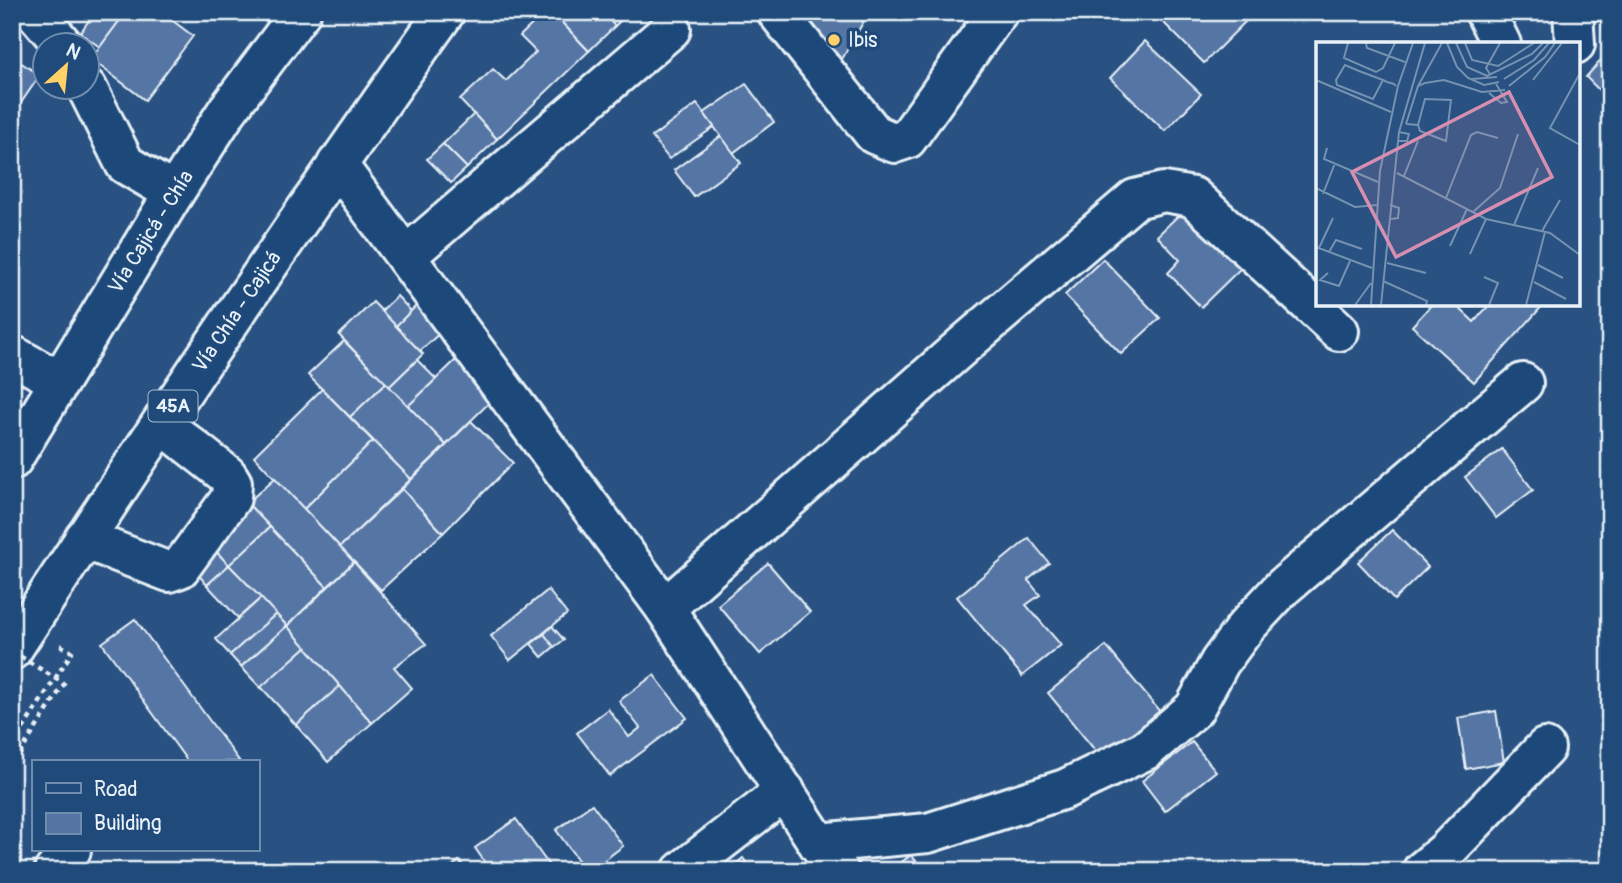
<svg xmlns="http://www.w3.org/2000/svg" width="1622" height="883" font-family="Pangolin,sans-serif">
<rect width="100%" height="100%" fill="#295282"/>
<filter id="ink" filterUnits="userSpaceOnUse"><feTurbulence type="fractalNoise" baseFrequency=".0143" numOctaves="2"/><feDisplacementMap in="SourceGraphic" scale="14" xChannelSelector="R" yChannelSelector="G"/><feConvolveMatrix kernelMatrix="1 2 1 2 8 2 1 2 1" color-interpolation-filters="sRGB"/></filter>
<g filter="url(#ink)">
<g fill="#5475a4" stroke="#e8f1f8" stroke-width="2">
<path d="M95,12H126L100,47L80,33Z"/>
<path d="M126,12H161L193,36L145,100L91,59Z"/>
<path d="M545,12H552L589,51L497,139L460,100L493,69L506,81L536,52L520,36Z"/>
<path d="M558,12H602L615,26L589,51L555,15Z"/>
<path d="M602,12H629L615,26Z"/>
<path d="M791,12H869L837,68Z"/>
<path d="M1171,12H1255L1204,63L1162,21Z"/>
<path d="M1601,12H1610V101L1586,77L1606,55Z"/>
<path d="M1145,41L1201,94L1165,131L1110,78Z"/>
<path d="M12,57L40,75L12,116Z"/>
<path d="M746,84L774,122L733,153L704,113Z"/>
<path d="M697,104L714,127L669,159L652,137Z"/>
<path d="M474,114L497,139L467,168L443,144Z"/>
<path d="M721,136L741,163L694,197L674,170Z"/>
<path d="M443,144L467,168L451,183L427,159Z"/>
<path d="M1188,206L1245,264L1201,307L1168,273L1180,260L1157,236Z"/>
<path d="M1103,259L1160,318L1121,354L1065,295Z"/>
<path d="M397,296L411,311L396,326L381,311Z"/>
<path d="M373,302L423,354L389,387L339,335Z"/>
<path d="M1432,304H1455L1474,322L1490,304H1544L1474,382L1412,326Z"/>
<path d="M417,305L442,331L420,351L396,326Z"/>
<path d="M344,341L386,383L350,417L308,375Z"/>
<path d="M458,358L496,396L446,445L408,406Z"/>
<path d="M417,360L436,379L408,406L389,387Z"/>
<path d="M386,383L446,445L411,479L350,417Z"/>
<path d="M322,389L373,441L304,509L254,456Z"/>
<path d="M471,421L513,463L443,533L402,489Z"/>
<path d="M373,441L411,479L340,547L304,509Z"/>
<path d="M1502,449L1533,490L1496,518L1465,477Z"/>
<path d="M275,478L354,562L327,587L247,503Z"/>
<path d="M402,489L443,533L381,590L340,547Z"/>
<path d="M247,503L270,527L229,565L207,542Z"/>
<path d="M270,527L327,587L287,626L229,565Z"/>
<path d="M1392,530L1428,567L1394,600L1358,562Z"/>
<path d="M1029,538L1049,563L1028,580L1040,595L1026,605L1061,645L1022,676L957,597Z"/>
<path d="M207,542L229,565L207,585L187,561Z"/>
<path d="M354,562L426,644L394,667L412,688L372,723L287,626Z"/>
<path d="M768,563L810,612L760,654L718,605Z"/>
<path d="M229,565L261,598L238,618L207,585Z"/>
<path d="M548,590L567,614L510,660L491,636Z"/>
<path d="M261,598L276,614L230,655L216,639Z"/>
<path d="M276,614L287,626L241,667L230,655Z"/>
<path d="M135,619L240,762H188L102,643Z"/>
<path d="M287,626L306,647L261,688L241,667Z"/>
<path d="M552,626L564,640L554,647L544,634Z"/>
<path d="M544,634L554,647L542,657L531,644Z"/>
<path d="M1106,646L1161,713L1103,760L1048,693Z"/>
<path d="M306,647L340,686L296,725L261,687Z"/>
<path d="M654,675L687,718L610,776L577,733L608,709L629,737L640,728L619,701Z"/>
<path d="M340,686L372,723L328,762L296,725Z"/>
<path d="M1496,711L1504,762L1466,769L1458,718Z"/>
<path d="M1192,742L1216,771L1165,811L1142,781Z"/>
<path d="M592,804L623,846L590,871H586L556,830Z"/>
<path d="M516,819L553,871H491L475,848Z"/>
<path d="M911,855L924,871H890Z"/>
<path d="M743,858L753,871H728Z"/>
<path d="M459,861L468,871H447Z"/>
</g>
<g fill="none" stroke-linecap="round" stroke-linejoin="round">
<defs>
<g id="minor">
<path d="M35,12L64,46"/>
<path d="M777,12L874,134L895,143L907,139L998,12"/>
<path d="M1485,12L1501,44"/>
<path d="M1573,12L1575,44"/>
<path d="M87,88L125,164L174,193"/>
<path d="M337,164L665,608L818,843L839,871"/>
<path d="M406,256L671,29"/>
<path d="M12,355L59,381"/>
<path d="M84,539L169,572L180,568L231,498L232,483L227,475L162,424"/>
<path d="M665,608L967,342L1135,199L1164,192L1193,197L1339,331"/>
<path d="M818,843L928,833L1065,789L1146,750L1194,709L1220,662L1245,628L1283,587L1523,383"/>
<path d="M54,871L71,850"/>
<path d="M682,871L785,791"/>
<path d="M1422,871L1446,851L1545,748"/>
</g>
<g id="highway">
<path d="M12,460L174,193L227,111L301,12"/>
<path d="M12,650C152,434 296,221 445,12"/>
</g>
</defs>
<use href="#minor" stroke="#e8f1f8" stroke-width="44"/>
<use href="#highway" stroke="#e8f1f8" stroke-width="44"/>
<path stroke="#e8f1f8" stroke-width="4.5" stroke-dasharray="5 5" stroke-linecap="butt" d="M12,746L72,652L58,644"/>
<use href="#minor" stroke="#1f4a7a" stroke-width="38"/>
<use href="#highway" stroke="#1f4a7a" stroke-width="38"/>
<path stroke="#e8f1f8" stroke-width="4.5" stroke-dasharray="5 5" stroke-linecap="butt" d="M12,651L64,684L12,766"/>
</g>
</g>
<circle fill="#ffd166" stroke="#1f4a7a" stroke-width="2.5" cx="834" cy="40" r="7"/>
<g text-anchor="middle" dominant-baseline="central" stroke-width="7" stroke-linejoin="round" paint-order="stroke">
<rect fill="#1f4a7a" stroke="#acbfd2" stroke-width="2" x="148.5" y="390.5" width="49" height="31" rx="5"/>
<g font-size="19" font-weight="bold" fill="#e8f1f8">
<text x="173" y="406">45A</text>
</g>
<g font-size="21" fill="#e8f1f8" stroke="#1f4a7a" text-anchor="start">
<text x="848" y="40">Ibis</text>
</g>
<g font-size="21" fill="#e8f1f8" stroke="#1f4a7a">
<text transform="translate(151 232) rotate(-58)">Vía Cajicá - Chía</text>
<text transform="translate(237 312) rotate(-56)">Vía Chía - Cajicá</text>
</g>
</g>
<g transform="translate(1316 42)">
<rect width="264" height="264" fill="#295282"/>
<path fill="none" stroke="#7592b1" stroke-width="2" d="M32,1L28,16L60,30L67,26L79,1M50,1L51,6L89,20M131,1L141,25L152,36L168,43L183,40M140,1L151,25L171,34L216,12L227,1M149,1L156,18L182,24L218,1M264,31L234,86L264,103M174,32L170,26L184,1M156,37L181,35M188,37L218,18L233,1M0,38L75,70M67,38L57,57L21,43L20,38L29,23L43,29L67,38L71,40L78,42L80,44M217,38L246,1M102,44L126,1M193,44L229,15L239,1M173,51L185,61L191,60L180,42M90,82L102,83L104,89L130,99L135,58L109,57L102,83M90,82L102,44L109,41L128,38L166,50L189,48M82,99H91L93,92L83,90M11,106L8,117L62,140M81,131L170,177L234,191L264,213M88,134L102,99M0,146L39,165L61,163M7,152L19,121M130,156L155,93L161,90L182,96M74,163L83,166L82,176L75,177M157,170L184,146L202,92M198,183L222,126M226,189L244,158M134,204L151,167M0,205L56,226M3,206L17,176M13,210L20,198L46,207M154,212L170,177M71,221L110,231M222,223L247,236M12,231L4,238L23,244L34,219M168,235L182,241L173,263M67,239L111,259L110,263M218,240L250,257M39,263L55,241M55,263L64,129L82,44L97,1M65,263L83,90L109,1M210,263L229,190"/>
<path fill="#d78fb1" fill-opacity="0.15" stroke="#d78fb1" stroke-width="3.5" d="M193,50L236,135L80,215L36,130Z"/>
<rect width="264" height="264" fill="none" stroke="#e8f1f8" stroke-width="3.5"/>
</g>
<rect width="1622" height="883" fill="none" stroke="#1f4a7a" stroke-width="42"/>
<rect x="21" y="21" width="1580" height="841" fill="none" stroke="#e8f1f8" stroke-width="2.5" filter="url(#ink)"/>
<rect x="32" y="760" width="228" height="91" fill="#1f4a7a" stroke="#6f8dac" stroke-width="2"/>
<rect x="46" y="783" width="35" height="10" fill="#1f4a7a" stroke="#6f8dac" stroke-width="2"/>
<text x="94" y="796" font-size="21" fill="#e8f1f8">Road</text>
<rect x="46" y="813" width="35" height="21" fill="#5475a4" stroke="#6f8dac" stroke-width="2"/>
<text x="94" y="830" font-size="21" fill="#e8f1f8">Building</text>
<g transform="translate(66 66) rotate(27)"><circle r="33" fill="#1f4a7a" stroke="#6f8dac" stroke-width="2"/>
<path d="M0-5L12 26L0 18L-12 26Z" fill="#ffd166"/>
<text y="-10" font-size="19" font-weight="bold" text-anchor="middle" fill="#e8f1f8">N</text>
</g>
</svg>
